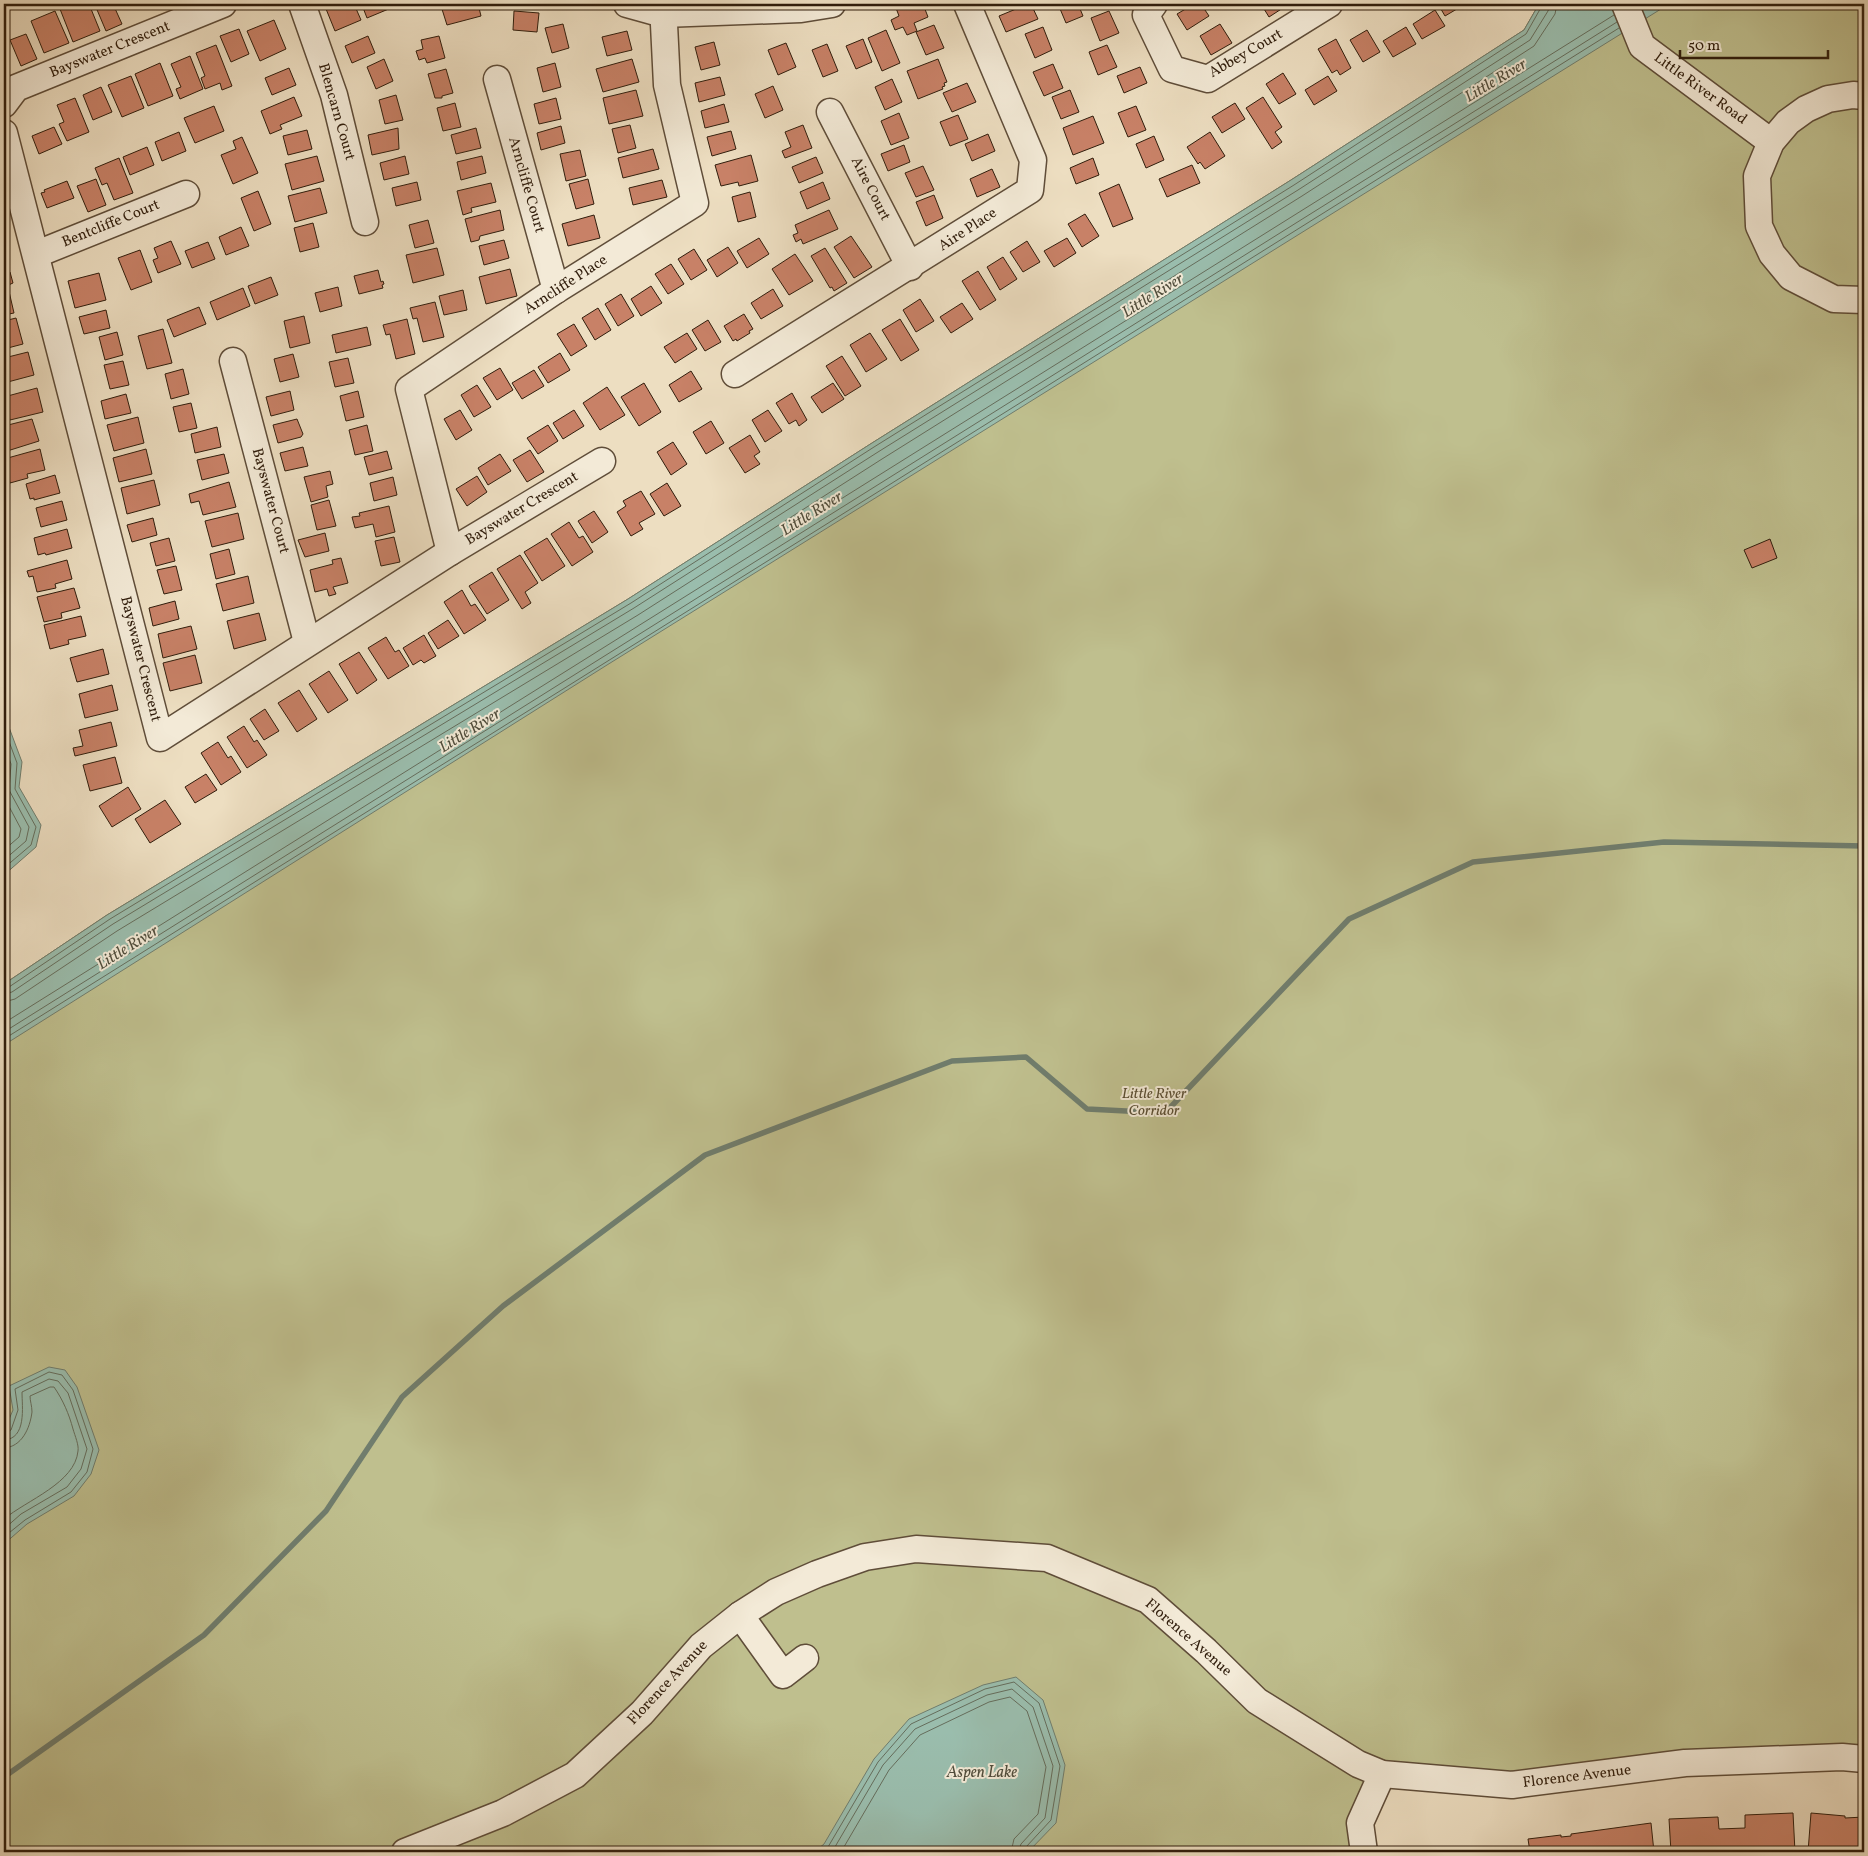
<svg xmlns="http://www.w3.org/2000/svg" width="1868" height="1856" font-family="Vollkorn,serif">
<rect width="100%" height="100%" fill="#eddec1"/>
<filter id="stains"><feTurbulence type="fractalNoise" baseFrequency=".004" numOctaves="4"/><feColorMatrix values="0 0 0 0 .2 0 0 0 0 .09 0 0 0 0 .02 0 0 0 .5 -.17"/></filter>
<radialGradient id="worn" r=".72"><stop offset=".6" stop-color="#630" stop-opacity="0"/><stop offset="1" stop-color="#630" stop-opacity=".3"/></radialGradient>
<path fill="#bfbf8e" stroke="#786e4d" d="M1539,4H1864V1759L1512,1785L1382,1774L1364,1852H4V984L107,915L628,599L872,443L1291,180L1524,30Z"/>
<g fill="#9abdad" stroke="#707d6d">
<path d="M1539,4H1669L607,665L4,1045V984L107,915L628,599L872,443L1291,180L1524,30Z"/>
<path d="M4,714L22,762L19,787L41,825L36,847L4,875Z"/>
<path d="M49,1367L65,1370L77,1387L99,1450L91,1474L74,1496L27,1524L4,1544V1431L13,1410L9,1386Z"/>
<path d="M1016,1677L1043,1700L1065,1765L1056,1823L1028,1852H814L824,1844L874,1759L909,1719L983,1685Z"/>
</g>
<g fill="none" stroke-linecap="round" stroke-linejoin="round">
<g stroke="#656d5c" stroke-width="1">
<path d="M4,728L17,763L15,789L36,827L31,845L4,868"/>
<path d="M4,745L11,764L9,790L29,827L26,841L4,860"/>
<path d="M4,797L21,829L19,837L4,850"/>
<path d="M4,988L9,987L110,919L631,603L874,447L1294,185L1526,34L1543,4"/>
<path d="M4,994L12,992L113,924L634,608L878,452L1298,190L1530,40L1548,11L1550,4"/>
<path d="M4,1002L15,999L117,931L638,615L882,459L1302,196L1534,46L1555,14L1557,4"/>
<path d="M4,1023L1614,15"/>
<path d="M4,1032L1617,22"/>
<path d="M4,1039L1619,28"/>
<path d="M4,1434L11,1430L18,1410L15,1389L49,1372L62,1375L73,1390L93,1449L87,1472L71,1492L25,1520L4,1537"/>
<path d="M4,1440C27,1439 22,1407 22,1392L49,1379L58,1381L68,1393L87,1449L81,1469L67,1487L21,1514L4,1529"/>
<path d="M4,1448C22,1447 30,1428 32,1412C32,1406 30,1401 30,1396L50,1387H54C63,1400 69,1414 73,1429C75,1436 79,1445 78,1451C75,1483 27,1500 4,1519"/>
<path d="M822,1852L828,1847L878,1762L911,1724L985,1689L1014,1682L1039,1703L1060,1766L1051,1820L1026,1847L1025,1852"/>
<path d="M832,1852L883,1765L915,1729L987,1695L1012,1689L1033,1707L1053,1766L1045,1818L1021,1844L1018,1852"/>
<path d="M841,1852L889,1770L920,1735L989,1702L1010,1697L1027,1711L1046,1767L1038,1814L1014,1839L1011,1852"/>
</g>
<path stroke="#707d6d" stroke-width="5.5" d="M4,1777L204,1635L326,1511L402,1397L503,1306L705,1155L952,1061L1026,1057L1087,1109L1165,1113L1349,919L1473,862L1664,842L1864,846"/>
</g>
<g fill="#c88167" stroke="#301d0c">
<path d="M72,4H89L100,31L73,42L60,9Z"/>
<path d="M99,4H113L122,24L106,31L95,5Z"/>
<path d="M324,4H354L361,20L335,31Z"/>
<path d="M364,4H389L391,8L367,18L362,5Z"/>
<path d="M448,4H478L481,16L447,25L441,6Z"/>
<path d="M907,4H923L928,17L914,23L917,31L907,35L903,27L895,30L891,20L899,16L896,8Z"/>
<path d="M1028,4H1031L1038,19L1006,32L999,16Z"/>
<path d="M1058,4H1078L1083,16L1066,23Z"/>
<path d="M1194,4H1201L1209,16L1187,30L1177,14Z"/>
<path d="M1261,4H1285L1286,6L1269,17Z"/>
<path d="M1438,4H1460L1462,6L1445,16Z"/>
<path d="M1435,10L1445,26L1422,39L1413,24Z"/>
<path d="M55,11L69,43L44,53L31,21Z"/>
<path d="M514,11L539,13L537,32L513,30Z"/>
<path d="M1109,11L1119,33L1100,41L1091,18Z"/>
<path d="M274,20L286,49L260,61L247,31Z"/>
<path d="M563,24L569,48L552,53L545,28Z"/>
<path d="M1220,24L1232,43L1211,55L1200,36Z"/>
<path d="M934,25L944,48L926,55L916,32Z"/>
<path d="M1043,27L1052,50L1035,58L1025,34Z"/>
<path d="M1406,27L1416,44L1393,57L1383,41Z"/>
<path d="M239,29L249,54L231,62L220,36Z"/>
<path d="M886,30L900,63L882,71L868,38Z"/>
<path d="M1367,30L1380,52L1363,62L1350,40Z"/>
<path d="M627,31L632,50L607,56L602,37Z"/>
<path d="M26,34L37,59L21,66L10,40Z"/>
<path d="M368,36L375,53L352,63L345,46Z"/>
<path d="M439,36L445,58L427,63L425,58L419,60L416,51L423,49L421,40Z"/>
<path d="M863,39L872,62L856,69L846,46Z"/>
<path d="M1336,39L1351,68L1340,75L1337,70L1332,73L1318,49Z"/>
<path d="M714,42L720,65L701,70L695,47Z"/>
<path d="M786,43L796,67L778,75L768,50Z"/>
<path d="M827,44L838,71L823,77L812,50Z"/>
<path d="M216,45L232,86L222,90L220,83L205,89L201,78L205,76L196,53Z"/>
<path d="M1107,45L1117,67L1098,75L1089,52Z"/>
<path d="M190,56L203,89L180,99L176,89L181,87L171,64Z"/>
<path d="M384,59L393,81L376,89L367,67Z"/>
<path d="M632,59L639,82L603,92L596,69Z"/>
<path d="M938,59L947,82L944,83L945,86L942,87L943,89L918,99L907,71Z"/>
<path d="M160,63L173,96L148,106L135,74Z"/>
<path d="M555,63L561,87L543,92L537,68Z"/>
<path d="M1053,64L1063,88L1044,96L1033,72Z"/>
<path d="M1140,67L1147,83L1124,93L1117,76Z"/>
<path d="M289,68L296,85L272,95L265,78Z"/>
<path d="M446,69L453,93L442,96V98H435L428,74Z"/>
<path d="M1283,73L1296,94L1279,104L1266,84Z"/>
<path d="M131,76L144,108L122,117L108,85Z"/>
<path d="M1328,76L1337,91L1314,105L1305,90Z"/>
<path d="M720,77L725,95L699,102L695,83Z"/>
<path d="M892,79L902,102L885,110L875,87Z"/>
<path d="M967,83L976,102L952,112L943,93Z"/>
<path d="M773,86L783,110L765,118L755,94Z"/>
<path d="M101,87L112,112L93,120L83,95Z"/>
<path d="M636,90L643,116L609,124L603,98Z"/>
<path d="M1070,90L1079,112L1061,119L1052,97Z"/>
<path d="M396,95L403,120L385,124L379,100Z"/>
<path d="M294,97L302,116L280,125L282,129L270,134L261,111Z"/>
<path d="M1263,97L1282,127L1275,132L1282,142L1272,149L1246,108Z"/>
<path d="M75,98L89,132L67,141L59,124L64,122L57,105Z"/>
<path d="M556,98L561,119L539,124L534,104Z"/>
<path d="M455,103L461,127L443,131L437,108Z"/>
<path d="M1235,103L1245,119L1222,133L1212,117Z"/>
<path d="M724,104L729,122L705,128L701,111Z"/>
<path d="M214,106L224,131L195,143L184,118Z"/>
<path d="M1136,106L1146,130L1128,137L1118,113Z"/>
<path d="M899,113L909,138L891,145L881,121Z"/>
<path d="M958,115L968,139L950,146L940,122Z"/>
<path d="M1093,116L1104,143L1073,155L1063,128Z"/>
<path d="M630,125L636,148L618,153L612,129Z"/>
<path d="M803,125L812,148L785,158L782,151L791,147L785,132Z"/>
<path d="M561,126L565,143L541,150L537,133Z"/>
<path d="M54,127L62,144L39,154L32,136Z"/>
<path d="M398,128L399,149L372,155L368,135Z"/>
<path d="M476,128L481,148L456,154L451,135Z"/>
<path d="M307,130L312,149L288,155L283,136Z"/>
<path d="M731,131L736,149L712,156L707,137Z"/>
<path d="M179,132L186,151L162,161L155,142Z"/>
<path d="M1210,132L1225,156L1205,169L1200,162L1198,164L1187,147Z"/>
<path d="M988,134L995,151L972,161L965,144Z"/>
<path d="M1154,136L1164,160L1146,168L1136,144Z"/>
<path d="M242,137L258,173L233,184L221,155L236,149L233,141Z"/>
<path d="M904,145L910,162L888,171L881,154Z"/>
<path d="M147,147L154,165L130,175L123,157Z"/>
<path d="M653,149L659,169L623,178L618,158Z"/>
<path d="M580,150L586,176L566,181L560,154Z"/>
<path d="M751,155L758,181L739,186L738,182L721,186L715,165Z"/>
<path d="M317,156L324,181L292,190L285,164Z"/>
<path d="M405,156L409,174L384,180L380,163Z"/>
<path d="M482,156L486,173L461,180L457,162Z"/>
<path d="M816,157L823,173L799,183L792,167Z"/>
<path d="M119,158L133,193L114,200L107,183L102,185L95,168Z"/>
<path d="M1093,158L1099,175L1076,184L1070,168Z"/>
<path d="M1192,165L1200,183L1167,197L1159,179Z"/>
<path d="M923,166L934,190L916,197L905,173Z"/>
<path d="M992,169L1000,187L977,197L970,179Z"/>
<path d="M96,179L106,205L88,212L77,186Z"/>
<path d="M588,179L594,204L576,209L569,184Z"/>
<path d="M662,180L667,197L633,205L629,188Z"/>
<path d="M67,181L74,198L47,208L41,193L45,192L44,190Z"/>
<path d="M417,182L421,200L396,206L392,188Z"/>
<path d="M823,182L830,199L807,209L800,192Z"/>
<path d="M491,183L496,202L471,208L472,212L463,215L457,191Z"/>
<path d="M1119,184L1133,219L1113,227L1099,193Z"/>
<path d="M320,188L327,213L295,222L288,196Z"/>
<path d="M258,191L271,224L254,231L241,198Z"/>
<path d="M750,192L756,217L738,222L732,197Z"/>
<path d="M934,195L943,218L926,226L916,202Z"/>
<path d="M500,210L504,230L480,236L479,240L471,242L465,219Z"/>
<path d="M829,210L838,229L803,244L801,239L796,242L793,235L798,233L795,225Z"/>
<path d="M1085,214L1099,236L1082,247L1068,224Z"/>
<path d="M594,215L600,238L568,246L562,224Z"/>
<path d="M428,220L434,243L415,248L409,225Z"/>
<path d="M313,223L319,247L300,252L294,228Z"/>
<path d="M241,227L249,246L226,255L219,237Z"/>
<path d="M851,236L872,267L854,278L834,247Z"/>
<path d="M759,238L769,254L747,268L737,251Z"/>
<path d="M1067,238L1076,253L1054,267L1044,251Z"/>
<path d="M504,240L509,258L484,265L479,246Z"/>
<path d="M171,241L181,264L158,273L153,260L158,258L154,248Z"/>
<path d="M1027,241L1040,262L1023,272L1010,252Z"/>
<path d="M208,242L215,259L192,268L185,251Z"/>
<path d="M728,247L738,263L717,277L707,260Z"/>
<path d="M437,248L444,275L413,283L406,255Z"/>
<path d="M825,248L847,283L834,291L832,287L830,288L811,256Z"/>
<path d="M694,249L707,270L691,280L678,259Z"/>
<path d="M140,250L152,282L131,290L118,258Z"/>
<path d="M795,254L813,281L789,295L772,269Z"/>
<path d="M1003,257L1017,279L1000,290L987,267Z"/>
<path d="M671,264L684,284L668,294L655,274Z"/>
<path d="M4,266L6,273L10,272L13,283L4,287Z"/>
<path d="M510,269L517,296L486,304L479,277Z"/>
<path d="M378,270L381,282L383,281L384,284L382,285L383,288L359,294L354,276Z"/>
<path d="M978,271L996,300L980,310L962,281Z"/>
<path d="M99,273L106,300L75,308L68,281Z"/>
<path d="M271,277L278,295L255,304L248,286Z"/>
<path d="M651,286L662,303L641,316L631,299Z"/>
<path d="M8,287L14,313L4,315V288Z"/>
<path d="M338,287L342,306L320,312L315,293Z"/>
<path d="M243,288L250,306L217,320L210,302Z"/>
<path d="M773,289L783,306L761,319L751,303Z"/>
<path d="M463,290L467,310L444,315L439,296Z"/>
<path d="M621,294L634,316L618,326L605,304Z"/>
<path d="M920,299L934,321L916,332L903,310Z"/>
<path d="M435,302L444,337L423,342L417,318L413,319L410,308Z"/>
<path d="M962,303L973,319L951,333L940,317Z"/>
<path d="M199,307L206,324L174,337L167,320Z"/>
<path d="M598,308L611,330L595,340L582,318Z"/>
<path d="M106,310L110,328L84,334L79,317Z"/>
<path d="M744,314L753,329L749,331L750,333L737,341L736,339L733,341L724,326Z"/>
<path d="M304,316L310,343L290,348L284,321Z"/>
<path d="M16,318L23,344L4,349V321Z"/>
<path d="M407,319L415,354L396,359L390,334L386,335L383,325Z"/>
<path d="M900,319L919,350L901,361L882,330Z"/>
<path d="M708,320L721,342L705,351L692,330Z"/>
<path d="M574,324L587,346L571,356L557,334Z"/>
<path d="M367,327L371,345L336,353L332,335Z"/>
<path d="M163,329L172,363L147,369L138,336Z"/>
<path d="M117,332L123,355L105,360L99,337Z"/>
<path d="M687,333L697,349L675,363L664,347Z"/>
<path d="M870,333L887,359L866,372L850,345Z"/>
<path d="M28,352L34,375L4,383V358Z"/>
<path d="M560,353L570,370L548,383L538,367Z"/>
<path d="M293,354L299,377L280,382L274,359Z"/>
<path d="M842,356L861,386L845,396L826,366Z"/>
<path d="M348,358L354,383L335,387L329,362Z"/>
<path d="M123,361L129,385L110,389L104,365Z"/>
<path d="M500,368L513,390L497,400L483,378Z"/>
<path d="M183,369L189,394L171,399L165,374Z"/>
<path d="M534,370L544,386L522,399L512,383Z"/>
<path d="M691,371L702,389L679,402L669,385Z"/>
<path d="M644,383L661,412L639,426L621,397Z"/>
<path d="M833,383L844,399L822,413L811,397Z"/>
<path d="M477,385L491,407L474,417L461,395Z"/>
<path d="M607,387L625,415L600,430L583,403Z"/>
<path d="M37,388L43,412L10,420L4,397Z"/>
<path d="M290,391L294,410L271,416L266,397Z"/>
<path d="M358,391L364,417L346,421L340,396Z"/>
<path d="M792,393L807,420L799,426L796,420L789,424L776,403Z"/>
<path d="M126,394L131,413L105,419L101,401Z"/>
<path d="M191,403L197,428L179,432L173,407Z"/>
<path d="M460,410L472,430L456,440L444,419Z"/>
<path d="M574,410L584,426L563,439L553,423Z"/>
<path d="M768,410L782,431L765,442L752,420Z"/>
<path d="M138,417L144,443L114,451L107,425Z"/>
<path d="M32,419L39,441L4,452V426Z"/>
<path d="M297,419L303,434L301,437L278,443L273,425Z"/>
<path d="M711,421L724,443L706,454L693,432Z"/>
<path d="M367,425L373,451L355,455L349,430Z"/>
<path d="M548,425L558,441L538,454L527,438Z"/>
<path d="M217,427L221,447L195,453L191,434Z"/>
<path d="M750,435L760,452L754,456L760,464L745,473L729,448Z"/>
<path d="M673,442L687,464L671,475L657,452Z"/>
<path d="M303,447L308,466L285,471L280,453Z"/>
<path d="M40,449L45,470L27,474L28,478L10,483L4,459Z"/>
<path d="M146,449L152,474L119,482L113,458Z"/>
<path d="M530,450L544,472L527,482L513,460Z"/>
<path d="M387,451L392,469L369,475L364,457Z"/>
<path d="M224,454L229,473L202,480L197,460Z"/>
<path d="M500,454L511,471L488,485L478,468Z"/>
<path d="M330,471L333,484L326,486L328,497L311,502L304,477Z"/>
<path d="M55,475L60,493L34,500V498L30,499L26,484Z"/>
<path d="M477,476L487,492L467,506L456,489Z"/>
<path d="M393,477L397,495L374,501L370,483Z"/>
<path d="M154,480L160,505L127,514L121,488Z"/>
<path d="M229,482L236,507L203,515L199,501L191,503L189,494Z"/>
<path d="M667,483L681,506L664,516L650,494Z"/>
<path d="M641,491L655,514L639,523L643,529L631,536L617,512L626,506L623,501Z"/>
<path d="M329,500L336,526L317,530L311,505Z"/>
<path d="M62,501L67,520L41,527L36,508Z"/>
<path d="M389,506L395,532L376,537L373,524L355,528L352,517L360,516L359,513Z"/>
<path d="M594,511L608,532L592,543L578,521Z"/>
<path d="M238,513L244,539L212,547L205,521Z"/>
<path d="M153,518L157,535L132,542L127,525Z"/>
<path d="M569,522L579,538L583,536L593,552L572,566L551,534Z"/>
<path d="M67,529L72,548L46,555L45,553L38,555L34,538Z"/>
<path d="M325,533L329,551L305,557L298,540Z"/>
<path d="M394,537L400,562L381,566L375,541Z"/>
<path d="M169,538L175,561L156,566L150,543Z"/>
<path d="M547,538L565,566L542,581L524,552Z"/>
<path d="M1770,539L1777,558L1752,568L1744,550Z"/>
<path d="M229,549L235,574L216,579L210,554Z"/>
<path d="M520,555L538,583L525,592L531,603L522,609L497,569Z"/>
<path d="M341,558L348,583L333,587L336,594L329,596L327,589L315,592L310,570L333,564L332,560Z"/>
<path d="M67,560L72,579L55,584L56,588L37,592L33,576L29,577L27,571Z"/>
<path d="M176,566L182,590L164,594L157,570Z"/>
<path d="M492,572L509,600L487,614L469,586Z"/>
<path d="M248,576L254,603L223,611L216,584Z"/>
<path d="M74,588L80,608L61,613L62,618L44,622L37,597Z"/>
<path d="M462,590L471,606L475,604L486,620L464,634L444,602Z"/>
<path d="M175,601L179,619L153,626L149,608Z"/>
<path d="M259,613L266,640L234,649L227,621Z"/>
<path d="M81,616L86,636L68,640L69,644L50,649L44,625Z"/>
<path d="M448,620L459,636L438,649L428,633Z"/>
<path d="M191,626L197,649L163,658L158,634Z"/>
<path d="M424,635L436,656L424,663L421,660L413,665L403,648Z"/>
<path d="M386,637L395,652L399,650L409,666L388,679L368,648Z"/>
<path d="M103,649L109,674L77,682L70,658Z"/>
<path d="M359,652L377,680L357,694L339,664Z"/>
<path d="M195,655L202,683L170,691L163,663Z"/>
<path d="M329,671L348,700L328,713L309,684Z"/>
<path d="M112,685L118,710L85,718L79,694Z"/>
<path d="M299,690L317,719L297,732L278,703Z"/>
<path d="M265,709L279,731L264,740L250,719Z"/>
<path d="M111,722L117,746L75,756L73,748L83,746L79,730Z"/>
<path d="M244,726L254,742L257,740L267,755L247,768L227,737Z"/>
<path d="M218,742L228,758L231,756L241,772L221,785L201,753Z"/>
<path d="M115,757L122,783L90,791L83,765Z"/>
<path d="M206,774L217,790L195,803L185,787Z"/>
<path d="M128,787L141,809L112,827L99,806Z"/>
<path d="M165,800L181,824L150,843L135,819Z"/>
<path d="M1793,1813L1795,1852H1671L1669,1819L1718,1817L1719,1829L1745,1828V1815Z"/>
<path d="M1811,1813L1845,1816V1818L1864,1817V1852H1808Z"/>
<path d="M1651,1823L1654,1852H1530L1528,1839L1561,1835V1837L1571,1836V1834Z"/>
</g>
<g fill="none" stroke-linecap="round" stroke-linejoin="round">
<defs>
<g id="minor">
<path d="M302,4L334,95L365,222"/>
<path d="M627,4L663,14L801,9L832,4"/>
<path d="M1154,4L1146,15L1172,69L1208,79L1329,4"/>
<path d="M1625,4L1642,46L1771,142"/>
<path d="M497,79L556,290"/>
<path d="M1864,96L1853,95L1828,99L1806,109L1788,122L1771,142L1757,176L1759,226L1772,254L1791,277L1834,299L1864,300"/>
<path d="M4,104L16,88L223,4"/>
<path d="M830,112L910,267"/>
<path d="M4,133L160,738L450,552L602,461"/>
<path d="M37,254L186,194"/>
<path d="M233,361L307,642"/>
<path d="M735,374L1030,190L1033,160L967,4"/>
<path d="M450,552L409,389L556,290L695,203L667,85L663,4"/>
<path d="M740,1615L783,1675L805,1658"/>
<path d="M405,1852L503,1813L575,1775L642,1713L701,1646L740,1615L776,1592L817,1574L865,1557L916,1549L1047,1558L1148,1600L1206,1651L1257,1701L1358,1764L1382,1774L1512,1785L1685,1763L1842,1757L1864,1759"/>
<path d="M1364,1852L1360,1823L1382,1774"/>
</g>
</defs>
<use href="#minor" stroke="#5f4d39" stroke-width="29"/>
<use href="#minor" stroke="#f3ead7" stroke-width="26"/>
</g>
<g text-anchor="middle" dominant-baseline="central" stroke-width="4" stroke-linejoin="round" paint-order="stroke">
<g font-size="15" fill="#301d0c" stroke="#f3ead7">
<text transform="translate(110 50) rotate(-22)">Bayswater Crescent</text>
<text transform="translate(1246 54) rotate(-30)">Abbey Court</text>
<text transform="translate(1700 89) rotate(36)">Little River Road</text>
<text transform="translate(336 112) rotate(74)">Blencarn Court</text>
<text transform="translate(526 185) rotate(74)">Arncliffe Court</text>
<text transform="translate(870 189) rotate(63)">Aire Court</text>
<text transform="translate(111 224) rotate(-22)">Bentcliffe Court</text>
<text transform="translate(968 230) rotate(-33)">Aire Place</text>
<text transform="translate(566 285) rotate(-33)">Arncliffe Place</text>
<text transform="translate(270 501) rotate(75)">Bayswater Court</text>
<text transform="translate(522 509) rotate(-31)">Bayswater Crescent</text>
<text transform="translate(140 659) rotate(76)">Bayswater Crescent</text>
<text transform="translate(1188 1638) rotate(41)">Florence Avenue</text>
<text transform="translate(668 1683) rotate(-47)">Florence Avenue</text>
<text transform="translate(1577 1777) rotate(-7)">Florence Avenue</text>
</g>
<g font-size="15" font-style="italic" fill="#5b4e33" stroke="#f3ead7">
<text x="1154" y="1094">Little River<tspan x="1154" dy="17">Corridor</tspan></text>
</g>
<g font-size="16" font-style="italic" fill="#504d3c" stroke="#f3ead7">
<text transform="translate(1496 81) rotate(-31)">Little River</text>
<text transform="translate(1153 296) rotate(-32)">Little River</text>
<text transform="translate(812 514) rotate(-32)">Little River</text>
<text transform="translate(470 731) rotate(-32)">Little River</text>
<text transform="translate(128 948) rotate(-32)">Little River</text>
<text x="982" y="1773">Aspen Lake</text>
</g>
</g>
<rect width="1868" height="1856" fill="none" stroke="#eddec1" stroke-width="20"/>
<rect x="5" y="5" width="1858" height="1846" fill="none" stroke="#301d0c" stroke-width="2.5"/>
<rect x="10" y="10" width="1848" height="1836" fill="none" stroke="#301d0c"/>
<path d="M1680 50v8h148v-8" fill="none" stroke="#301d0c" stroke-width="2.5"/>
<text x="1688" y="50" font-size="15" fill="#301d0c" stroke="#f3ead7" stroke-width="4" paint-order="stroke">50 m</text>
<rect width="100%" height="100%" filter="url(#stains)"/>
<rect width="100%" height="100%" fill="url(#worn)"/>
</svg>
